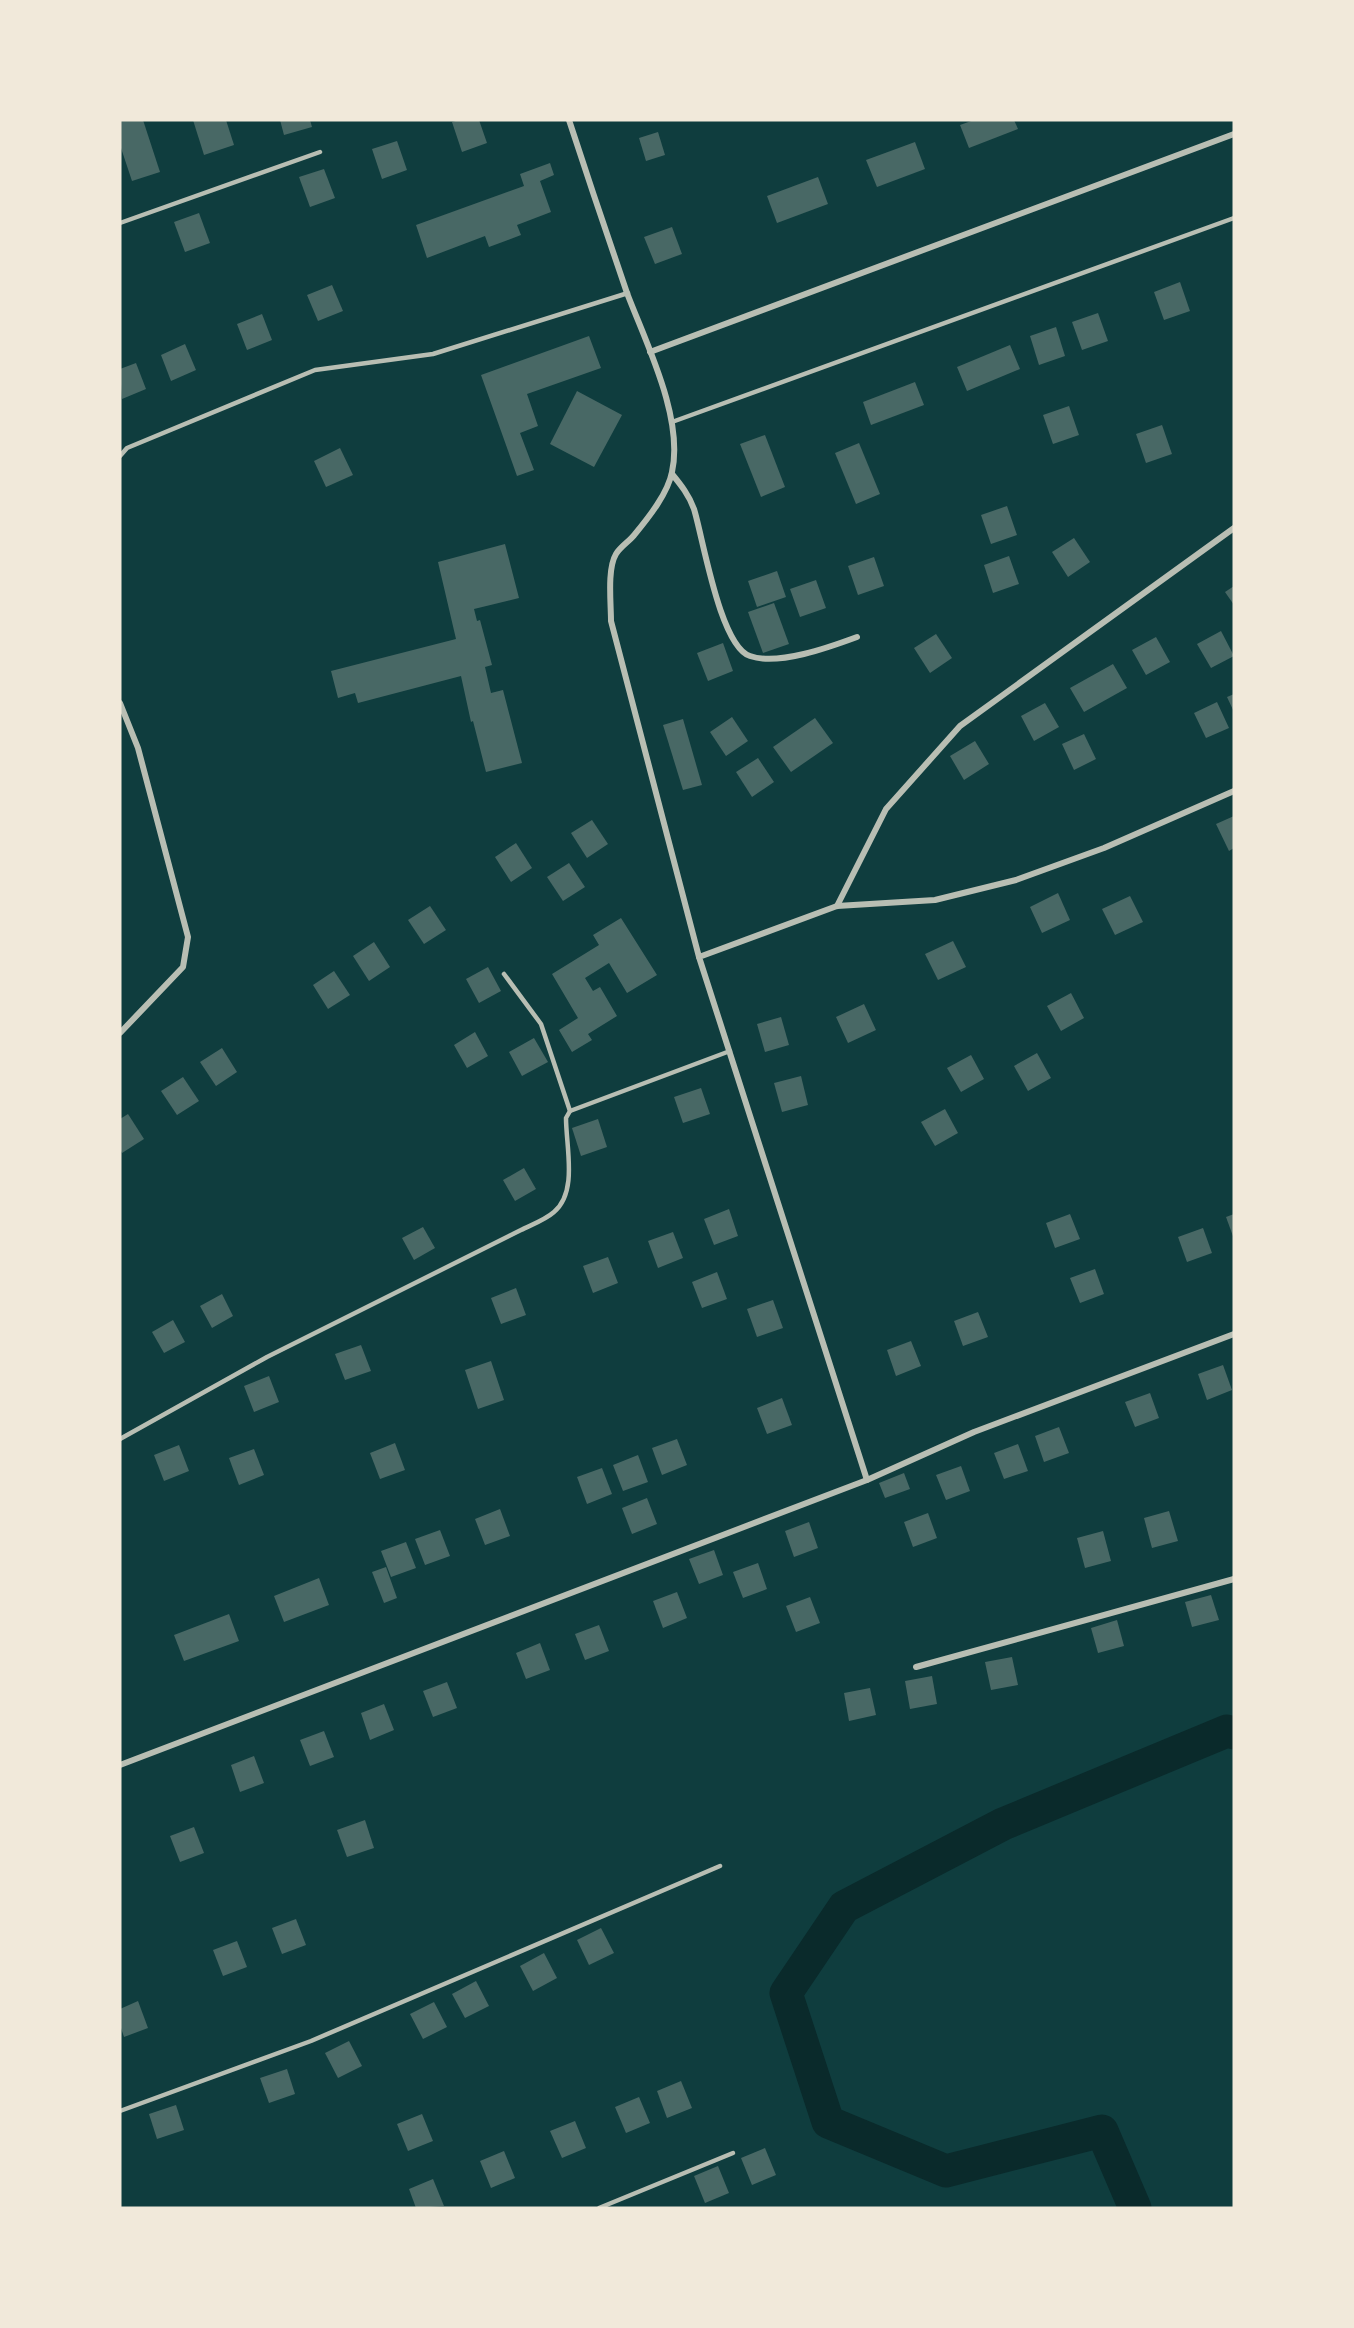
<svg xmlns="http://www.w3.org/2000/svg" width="1354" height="2328" font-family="'Fira Sans',sans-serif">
<rect width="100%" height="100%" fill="#0f3d3e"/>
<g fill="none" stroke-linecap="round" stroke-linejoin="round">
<path stroke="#0a2a2b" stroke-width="33" d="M1135,2208L1102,2131L946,2171L828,2122L786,1993L844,1907L1003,1824L1227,1731L1234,1733"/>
</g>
<g fill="#486865">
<path d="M120,120H143L160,172L132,181L120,145Z"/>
<path d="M193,120H226L234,145L204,155Z"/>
<path d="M280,120H310L312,127L284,135Z"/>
<path d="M459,120H479L487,143L462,152L452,122Z"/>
<path d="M974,120H1014L1018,129L969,148L960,125Z"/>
<path d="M658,132L665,155L646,161L639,138Z"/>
<path d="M397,141L407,170L382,179L372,149Z"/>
<path d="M915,142L925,169L877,187L866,160Z"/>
<path d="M550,163L554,175L540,181L551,212L517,225L521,235L489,247L485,236L427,258L416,225L524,186L520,174Z"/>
<path d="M324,169L335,198L310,207L299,177Z"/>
<path d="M818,177L828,204L777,223L767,196Z"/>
<path d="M199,213L210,243L185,252L174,222Z"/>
<path d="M672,227L682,254L655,264L644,237Z"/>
<path d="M1180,282L1190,311L1164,320L1154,292Z"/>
<path d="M332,285L343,311L318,321L307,295Z"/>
<path d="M1098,313L1108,341L1082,350L1072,322Z"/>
<path d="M262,314L272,340L247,350L237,324Z"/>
<path d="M1056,327L1065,356L1039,365L1030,336Z"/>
<path d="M589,336L601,368L527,394L538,426L520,433L534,470L517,476L481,375Z"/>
<path d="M185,344L196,370L171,381L161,355Z"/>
<path d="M1010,345L1020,369L967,391L957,367Z"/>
<path d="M136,363L146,389L122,399L120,369Z"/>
<path d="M915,382L924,405L871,425L863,402Z"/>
<path d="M577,391L622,415L594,467L550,444Z"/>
<path d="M1069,406L1079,435L1053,444L1043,415Z"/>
<path d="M1162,425L1172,454L1146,463L1136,434Z"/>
<path d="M765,435L785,487L761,497L740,444Z"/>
<path d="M859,443L880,494L856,504L835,453Z"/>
<path d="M340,448L353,475L326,487L314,461Z"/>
<path d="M1007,506L1017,535L991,544L981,515Z"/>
<path d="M1074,538L1090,562L1068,577L1052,552Z"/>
<path d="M505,544L519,598L474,609L477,621L480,620L492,665L485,667L491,693L503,690L522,763L486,772L473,721L471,722L461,676L358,703L355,693L338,698L331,671L456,639L438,562Z"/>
<path d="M1009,556L1019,584L993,593L984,565Z"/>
<path d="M874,557L884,586L858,595L848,566Z"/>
<path d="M777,571L786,597L757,607L748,581Z"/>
<path d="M816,580L826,608L800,617L790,589Z"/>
<path d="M1234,586V605L1225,592Z"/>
<path d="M774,603L789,644L763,653L748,612Z"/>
<path d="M1221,631L1234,656L1211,668L1197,644Z"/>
<path d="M936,634L952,658L930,673L914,648Z"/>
<path d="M1156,637L1170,662L1146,675L1132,650Z"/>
<path d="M723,643L733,671L708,681L697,653Z"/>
<path d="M1113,664L1127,688L1084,712L1070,688Z"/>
<path d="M1234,694V712L1227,697Z"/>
<path d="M1217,702L1229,728L1206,738L1194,713Z"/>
<path d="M1045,703L1059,727L1034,741L1021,716Z"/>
<path d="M732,717L748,741L726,756L710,732Z"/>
<path d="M815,718L833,743L791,772L773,747Z"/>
<path d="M683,719L702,785L683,790L663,725Z"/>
<path d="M1084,734L1096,759L1074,770L1062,744Z"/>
<path d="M975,741L989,764L964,780L950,756Z"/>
<path d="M758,758L774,782L752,797L736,772Z"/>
<path d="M1234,816V848L1229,851L1216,824Z"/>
<path d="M592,820L608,844L587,858L571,833Z"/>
<path d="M516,843L532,868L511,882L495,857Z"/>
<path d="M569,863L585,887L563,901L547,877Z"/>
<path d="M1058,893L1070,920L1042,933L1030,907Z"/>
<path d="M1130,896L1143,922L1115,935L1102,909Z"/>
<path d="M430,906L446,930L424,944L408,920Z"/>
<path d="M621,918L657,975L627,993L609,963L585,978L593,991L600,987L617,1016L588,1034L592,1040L572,1052L559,1030L578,1018L552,974L599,945L593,935Z"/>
<path d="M953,941L966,967L938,980L925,954Z"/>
<path d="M374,942L390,967L369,981L353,956Z"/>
<path d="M488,967L501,991L479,1003L466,979Z"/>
<path d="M334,971L350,995L328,1009L313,985Z"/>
<path d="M1071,993L1084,1018L1061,1031L1047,1006Z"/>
<path d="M864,1004L876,1030L848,1043L836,1017Z"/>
<path d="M781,1017L789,1045L765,1052L757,1024Z"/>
<path d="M475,1032L488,1056L467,1068L454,1045Z"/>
<path d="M534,1038L548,1062L522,1076L509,1052Z"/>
<path d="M222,1048L237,1072L216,1086L200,1062Z"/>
<path d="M1037,1053L1051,1078L1028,1091L1014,1066Z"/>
<path d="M971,1055L984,1079L961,1092L947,1068Z"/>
<path d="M801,1076L808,1105L782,1112L774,1083Z"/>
<path d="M183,1077L199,1101L177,1115L161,1091Z"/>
<path d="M701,1088L710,1114L683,1123L674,1097Z"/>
<path d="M945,1109L958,1133L935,1146L921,1122Z"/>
<path d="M128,1114L144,1139L122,1153L120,1149V1119Z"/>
<path d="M598,1119L607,1147L581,1156L572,1128Z"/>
<path d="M524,1168L536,1189L515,1201L503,1180Z"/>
<path d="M729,1209L738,1236L714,1245L704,1219Z"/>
<path d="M1070,1214L1080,1239L1055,1248L1046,1223Z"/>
<path d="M1234,1214V1239L1226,1217Z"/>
<path d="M423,1227L435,1248L414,1260L402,1238Z"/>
<path d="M1203,1228L1212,1253L1187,1262L1178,1237Z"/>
<path d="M673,1232L683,1258L658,1268L648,1241Z"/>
<path d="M608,1257L618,1283L593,1293L583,1266Z"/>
<path d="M1095,1269L1104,1294L1080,1303L1070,1278Z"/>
<path d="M717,1272L727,1299L702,1308L692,1282Z"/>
<path d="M516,1288L526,1315L501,1324L491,1298Z"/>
<path d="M222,1294L233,1316L212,1328L200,1306Z"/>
<path d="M773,1300L783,1328L757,1337L747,1309Z"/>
<path d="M978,1312L988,1337L963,1346L954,1321Z"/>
<path d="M173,1320L185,1342L164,1353L152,1332Z"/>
<path d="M911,1341L921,1366L896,1376L887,1350Z"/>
<path d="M361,1345L371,1371L345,1380L335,1354Z"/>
<path d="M491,1361L504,1400L478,1409L465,1370Z"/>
<path d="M1223,1365L1232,1390L1207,1400L1198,1374Z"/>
<path d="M269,1376L279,1402L254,1412L244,1386Z"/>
<path d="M1150,1393L1159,1418L1135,1427L1125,1402Z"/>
<path d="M782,1398L792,1425L767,1434L757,1408Z"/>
<path d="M1059,1427L1069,1453L1044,1462L1035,1436Z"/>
<path d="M677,1439L687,1465L662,1475L652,1448Z"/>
<path d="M395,1443L405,1470L380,1479L370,1453Z"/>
<path d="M1018,1444L1028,1471L1004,1479L994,1453Z"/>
<path d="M179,1445L189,1471L164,1481L154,1455Z"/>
<path d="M254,1449L264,1475L239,1485L229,1458Z"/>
<path d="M638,1455L648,1482L623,1491L613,1465Z"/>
<path d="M961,1466L970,1491L946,1500L936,1475Z"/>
<path d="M602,1468L612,1494L587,1504L577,1477Z"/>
<path d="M904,1473L910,1489L885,1498L879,1483Z"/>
<path d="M647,1498L657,1524L632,1534L622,1508Z"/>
<path d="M500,1509L510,1536L485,1545L475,1519Z"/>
<path d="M1169,1511L1178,1541L1152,1548L1144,1518Z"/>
<path d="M928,1513L937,1538L913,1547L904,1522Z"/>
<path d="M809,1522L818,1548L794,1557L785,1531Z"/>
<path d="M440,1530L450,1556L425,1565L415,1539Z"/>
<path d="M1103,1531L1111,1561L1085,1568L1077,1538Z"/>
<path d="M406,1542L416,1568L391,1577L381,1551Z"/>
<path d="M714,1550L723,1575L699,1584L689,1559Z"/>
<path d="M758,1563L767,1589L743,1598L733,1572Z"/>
<path d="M386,1567L397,1598L384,1603L372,1572Z"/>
<path d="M319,1578L329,1605L284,1622L274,1596Z"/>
<path d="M677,1592L687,1618L663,1628L653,1601Z"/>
<path d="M1211,1595L1219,1620L1192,1627L1185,1602Z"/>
<path d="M810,1597L820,1623L796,1632L786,1606Z"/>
<path d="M229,1614L239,1641L184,1661L174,1635Z"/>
<path d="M1117,1620L1124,1646L1098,1653L1091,1628Z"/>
<path d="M599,1625L609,1651L585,1660L575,1634Z"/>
<path d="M540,1643L550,1670L526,1679L516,1653Z"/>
<path d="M1012,1657L1018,1685L991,1690L985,1662Z"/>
<path d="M932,1676L937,1704L910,1709L905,1681Z"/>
<path d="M447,1682L457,1708L433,1717L423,1691Z"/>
<path d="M870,1688L876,1715L849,1721L844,1693Z"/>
<path d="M384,1704L394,1730L370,1740L361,1713Z"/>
<path d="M324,1731L334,1757L310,1766L300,1740Z"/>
<path d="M254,1756L264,1783L240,1792L231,1765Z"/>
<path d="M365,1820L374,1848L347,1857L337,1830Z"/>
<path d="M194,1827L204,1853L180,1862L170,1836Z"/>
<path d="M296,1919L306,1945L282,1954L272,1928Z"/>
<path d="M601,1928L614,1953L589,1965L577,1940Z"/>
<path d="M237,1941L247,1967L223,1976L213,1950Z"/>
<path d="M544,1953L557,1978L533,1991L520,1966Z"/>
<path d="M476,1981L489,2006L465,2018L452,1994Z"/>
<path d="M138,2001L148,2028L124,2037L120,2025V2009Z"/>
<path d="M434,2002L447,2027L423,2039L410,2014Z"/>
<path d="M349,2041L362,2066L338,2078L325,2053Z"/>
<path d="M287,2069L295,2094L269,2103L260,2078Z"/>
<path d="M681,2081L692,2108L667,2118L657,2091Z"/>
<path d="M639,2097L650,2123L626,2133L615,2107Z"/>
<path d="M176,2105L184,2130L157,2139L149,2114Z"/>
<path d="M422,2114L433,2141L408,2151L397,2124Z"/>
<path d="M575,2121L586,2148L562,2158L550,2131Z"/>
<path d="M765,2148L776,2175L752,2185L741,2158Z"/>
<path d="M504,2151L515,2178L491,2188L480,2161Z"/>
<path d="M718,2166L729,2193L705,2203L694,2176Z"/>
<path d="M433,2179L444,2206L416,2208L409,2189Z"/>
</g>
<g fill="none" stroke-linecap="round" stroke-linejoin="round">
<g stroke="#b8beb3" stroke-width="4.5">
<path d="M120,223L320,152"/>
<path d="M672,422L1234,218"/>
<path d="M120,456L127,448L315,370L433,354L628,293"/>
<path d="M570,1111L730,1051"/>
<path d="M120,1439L267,1357L521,1230C531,1225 545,1220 554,1212C578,1192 566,1147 566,1118L570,1111L541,1024L504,974"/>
<path d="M120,2111L311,2041L720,1866"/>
<path d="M599,2208L733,2153"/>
</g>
<g stroke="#b8beb3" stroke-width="6">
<path d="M569,120C588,178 607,235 627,293C646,343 684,418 672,472C668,493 649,517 635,534C630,541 621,546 616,554C607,569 611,603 611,621L699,957"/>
<path d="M650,352L1234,134"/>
<path d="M672,474C681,485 689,495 694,509C703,538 720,646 750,656C778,666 830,647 857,637"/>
<path d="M120,703L138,748L188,937L183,967L120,1033"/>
<path d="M837,906L886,809L960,726L1234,528"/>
<path d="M867,1480L699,957L837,906L935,900L1016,880L1104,848L1234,791"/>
<path d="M916,1667L1234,1579"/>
<path d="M120,1765L867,1480L974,1432L1234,1334"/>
</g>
</g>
<rect width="1354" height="2328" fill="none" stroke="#f1e9da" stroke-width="243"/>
</svg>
